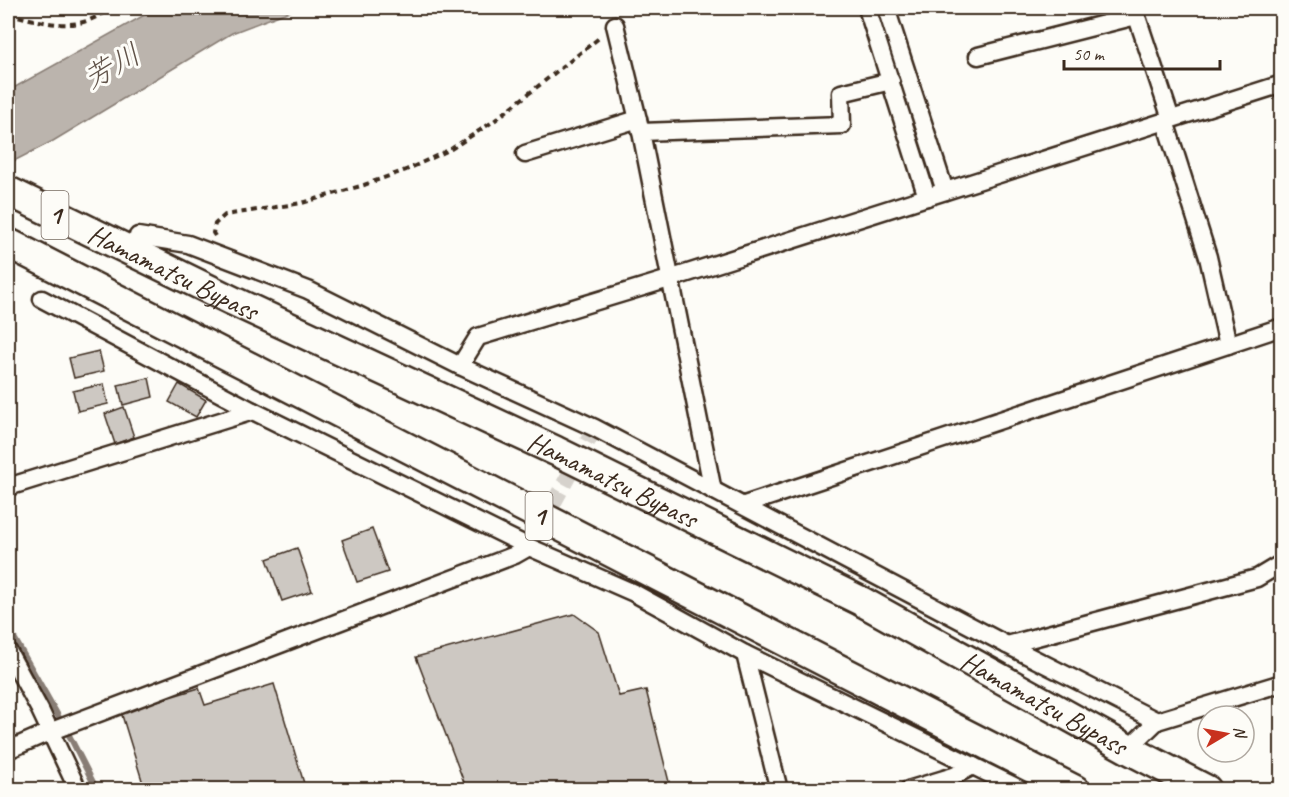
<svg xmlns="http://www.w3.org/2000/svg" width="1289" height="797" font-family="Caveat,'Klee One',sans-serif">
<rect width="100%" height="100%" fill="#fdfcf7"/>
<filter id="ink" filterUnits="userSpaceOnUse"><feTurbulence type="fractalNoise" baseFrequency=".0167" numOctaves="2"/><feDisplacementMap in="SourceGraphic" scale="12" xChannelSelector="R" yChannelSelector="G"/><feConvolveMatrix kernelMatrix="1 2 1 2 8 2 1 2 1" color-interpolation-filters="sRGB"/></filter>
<g filter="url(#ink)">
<path fill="#bbb4ad" stroke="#887d74" stroke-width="1.5" d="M157,8H298L232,33L53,141L8,164V91Z"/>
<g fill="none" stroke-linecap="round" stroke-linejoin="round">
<path stroke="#887d74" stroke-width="6" d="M8,627L70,737L97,790"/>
</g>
<g fill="#cdc8c2" stroke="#3b2a1e" stroke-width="1.5">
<path d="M99,351L104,371L74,378L69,358Z"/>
<path d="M149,378L153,397L123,405L118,385Z"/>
<path d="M104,384L108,404L78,411L73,391Z"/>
<path d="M179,384L206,400L196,417L169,402Z"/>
<path d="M124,407L134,437L115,444L105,414Z"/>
<path d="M372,529L388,572L357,582L342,540Z"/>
<path d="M297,548L312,591L282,601L267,559Z"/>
<path d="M574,614L599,632L619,696L646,690L671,790H467L416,657Z"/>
<path d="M274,684L306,790H145L121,712L199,688L205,705Z"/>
</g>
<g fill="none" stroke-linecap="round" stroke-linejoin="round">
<path stroke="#d6d2cc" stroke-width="16" stroke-dasharray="16 8" stroke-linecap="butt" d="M529,547L595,428"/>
<defs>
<g id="minor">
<path d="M867,8L927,197"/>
<path d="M886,8L945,191"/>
<path d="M1134,8L1171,119"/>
<path d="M615,25L641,132L713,491"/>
<path d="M978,56L1136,16"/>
<path d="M1165,121L1208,257L1228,345"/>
<path d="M641,132L842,125L841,93L891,81"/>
<path d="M525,154L638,119"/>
<path d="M138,236L188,244L308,290L460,366L595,428L1007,645L1157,721"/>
<path d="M42,299L253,411L529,547L634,593L745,654L1022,790"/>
<path d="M460,366L478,337L669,279L1282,84"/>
<path d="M8,487L253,411"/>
<path d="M744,505L1282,327"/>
<path d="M1007,645L1257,578L1282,563"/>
<path d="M8,651L40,710L78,790"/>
<path d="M745,654L779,790"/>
<path d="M1128,749L1157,721L1282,683"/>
<path d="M8,750L49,732L515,555L529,547"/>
<path d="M908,790L954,776L973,766"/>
</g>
<g id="trunk">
<path id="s1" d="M8,191L231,300L556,451L861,601L1128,749L1207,790"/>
<path d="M8,243L1075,790"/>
</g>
</defs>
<use href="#minor" stroke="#3b2a1e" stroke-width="21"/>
<use href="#trunk" stroke="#3b2a1e" stroke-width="33"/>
<g stroke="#3b2a1e" stroke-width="4" stroke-dasharray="6 4.5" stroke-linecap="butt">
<path d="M8,14C46,22 76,35 110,8"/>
<path d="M215,236L213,233L215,224L225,215L302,203L364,185L406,170L451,149L494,121L599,38"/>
</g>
<use href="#minor" stroke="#fdfcf7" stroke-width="16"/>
<use href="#trunk" stroke="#fdfcf7" stroke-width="28"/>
</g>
</g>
<g text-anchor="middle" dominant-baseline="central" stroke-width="6" stroke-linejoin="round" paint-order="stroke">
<g fill="#fdfcf7" stroke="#75695f" stroke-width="1.5">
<rect x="41.5" y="191" width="27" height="48" rx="4.5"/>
<rect x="525.5" y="492" width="27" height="48" rx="4.5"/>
</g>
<g font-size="27" font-weight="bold" fill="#3b2a1e">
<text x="55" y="215">1</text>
<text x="539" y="516">1</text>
</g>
<g font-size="28" fill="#3b2a1e" stroke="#fdfcf7">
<text stroke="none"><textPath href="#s1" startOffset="184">Hamamatsu Bypass</textPath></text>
<text stroke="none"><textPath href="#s1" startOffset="670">Hamamatsu Bypass</textPath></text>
<text stroke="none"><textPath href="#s1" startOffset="1156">Hamamatsu Bypass</textPath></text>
</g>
<g font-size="30" font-style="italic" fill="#615349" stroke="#fdfcf7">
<text transform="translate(112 66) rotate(-29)">芳川</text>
</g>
</g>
<rect width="1289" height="797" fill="none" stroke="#fdfcf7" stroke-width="30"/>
<rect x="15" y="15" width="1259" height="767" fill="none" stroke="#3b2a1e" stroke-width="2" filter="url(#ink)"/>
<g transform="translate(1226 734) rotate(80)"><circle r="28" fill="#fdfcf7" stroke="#afa8a0" stroke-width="1.5"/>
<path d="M0-4.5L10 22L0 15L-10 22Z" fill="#c8321e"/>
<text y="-9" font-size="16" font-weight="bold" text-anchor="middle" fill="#3b2a1e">N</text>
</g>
<path d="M1064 60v9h156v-9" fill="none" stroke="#3b2a1e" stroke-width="3"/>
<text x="1073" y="60" font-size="18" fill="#3b2a1e" stroke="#fdfcf7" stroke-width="4.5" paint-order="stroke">50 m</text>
</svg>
